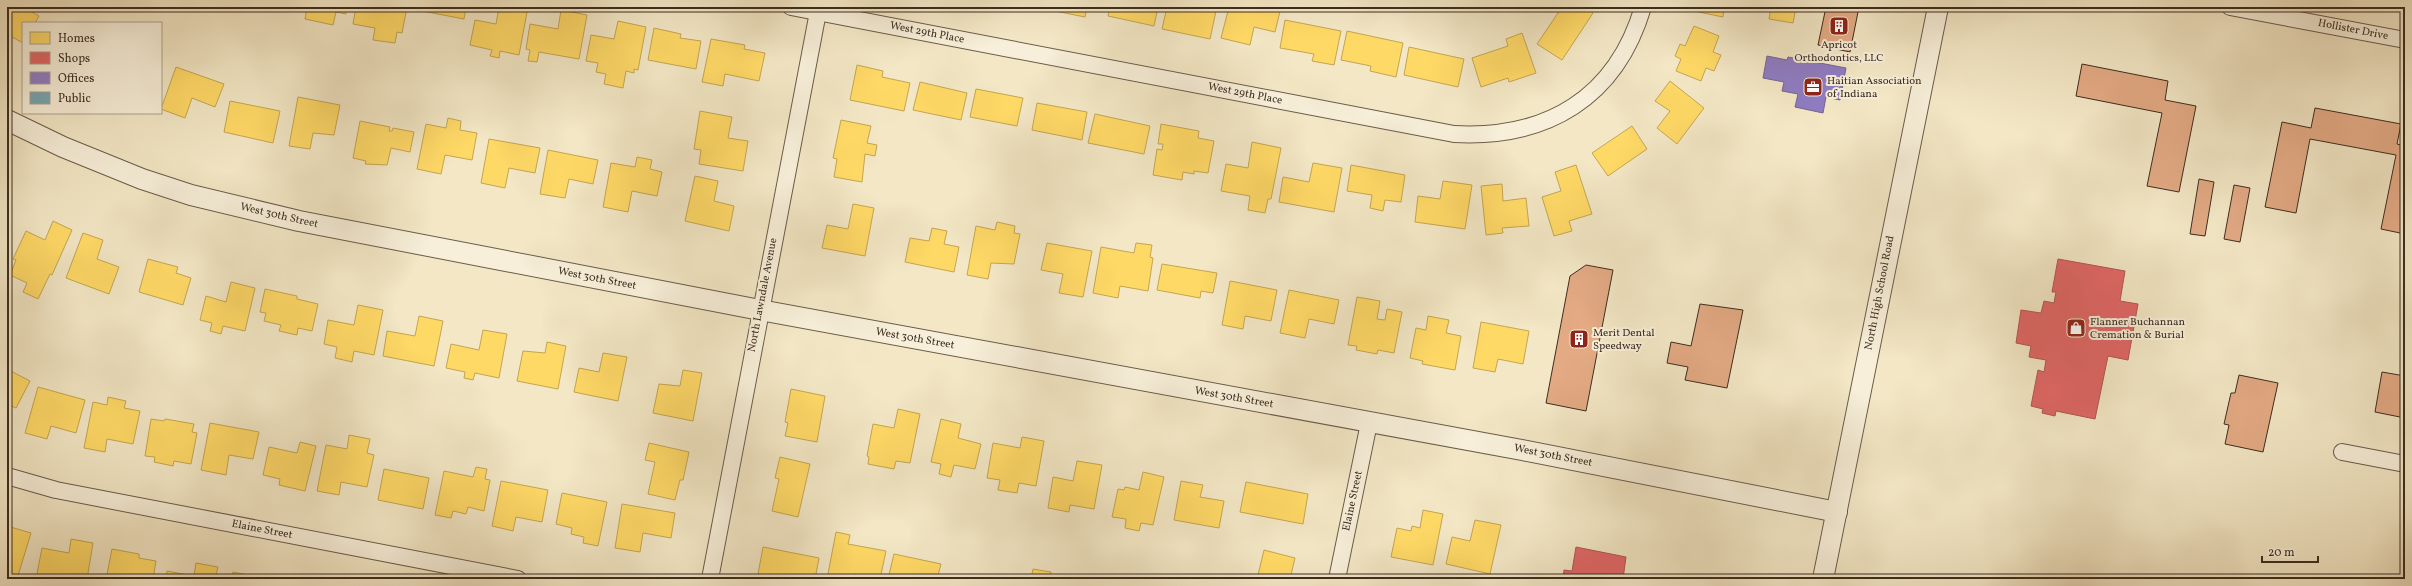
<svg xmlns="http://www.w3.org/2000/svg" width="2412" height="586" font-family="Vollkorn,serif">
<rect width="100%" height="100%" fill="#f3e7c5"/>
<filter id="stains"><feTurbulence type="fractalNoise" baseFrequency=".005" numOctaves="4"/><feColorMatrix values="0 0 0 0 .2 0 0 0 0 .09 0 0 0 0 .02 0 0 0 .5 -.17"/></filter>
<radialGradient id="worn" r=".72"><stop offset=".6" stop-color="#630" stop-opacity="0"/><stop offset="1" stop-color="#630" stop-opacity=".3"/></radialGradient>
<g fill="#ffd966" stroke="#c4a551">
<path d="M7,7H24L39,16L35,23H23V43L7,34Z"/>
<path d="M307,7H347L346,14L336,12L333,25L305,19Z"/>
<path d="M356,7H407L402,33L397,32L395,43L373,40L375,28L353,24Z"/>
<path d="M417,7H466L464,19L417,10Z"/>
<path d="M499,7H528L519,55L500,51L499,58L490,56L492,50L470,45L475,20L496,24Z"/>
<path d="M1046,7H1087L1085,17L1045,9Z"/>
<path d="M1110,7H1158L1154,26L1108,16Z"/>
<path d="M1167,7H1202L1216,11L1210,39L1162,29Z"/>
<path d="M1229,7H1281L1275,32L1254,27L1250,45L1221,38Z"/>
<path d="M1562,7H1584L1593,13L1562,60L1537,44Z"/>
<path d="M1694,7H1724L1723,17L1694,11Z"/>
<path d="M1771,7H1796L1793,23L1769,19Z"/>
<path d="M561,10L587,15L579,59L539,52L537,62L528,61L530,50L526,49L530,24L558,29Z"/>
<path d="M1285,20L1341,31L1334,65L1312,61L1314,54L1280,48Z"/>
<path d="M618,21L646,27L638,70L634,69V73L626,71L623,88L604,84L606,74L596,72L598,63L586,61L591,35L614,39Z"/>
<path d="M1694,26L1719,36L1713,52L1721,55L1714,71L1706,68L1701,81L1676,71L1681,59L1675,56L1680,44L1685,46Z"/>
<path d="M654,28L681,34L680,38L701,41L696,69L648,60Z"/>
<path d="M1347,31L1403,43L1396,77L1370,71L1371,66L1341,60Z"/>
<path d="M1522,33L1536,73L1509,82L1508,78L1481,87L1472,58L1508,46L1506,39Z"/>
<path d="M711,39L745,45L744,49L765,53L759,81L725,74L723,86L702,82Z"/>
<path d="M1409,47L1464,59L1458,87L1404,75Z"/>
<path d="M857,65L883,71L882,77L910,83L904,111L850,100Z"/>
<path d="M176,67L224,84L215,107L192,98L185,118L161,109Z"/>
<path d="M1670,81L1704,108L1677,144L1657,128L1670,111L1655,101Z"/>
<path d="M920,82L967,93L961,120L913,110Z"/>
<path d="M976,89L1023,98L1017,126L970,117Z"/>
<path d="M298,97L340,105L334,135L313,133L310,149L289,146Z"/>
<path d="M230,101L280,111L273,143L224,132Z"/>
<path d="M1037,103L1087,112L1082,140L1032,130Z"/>
<path d="M700,111L732,117L728,138L748,141L743,171L699,164L701,150L694,149Z"/>
<path d="M1095,114L1150,126L1144,154L1088,143Z"/>
<path d="M448,118L461,121L460,130L477,133L472,160L445,155L441,174L417,169L426,124L446,128Z"/>
<path d="M841,120L871,126L867,143L877,145L875,156L865,154L862,182L834,177L837,159L833,158Z"/>
<path d="M360,121L390,127L389,131H392L393,128L414,132L410,152L391,148L387,165L365,164L366,161L353,158Z"/>
<path d="M1161,124L1199,131L1198,138L1214,141L1208,173L1194,171V174L1183,172L1182,180L1153,175L1157,149L1162,150L1163,144H1158Z"/>
<path d="M1632,126L1647,149L1608,176L1592,153Z"/>
<path d="M489,139L540,148L535,173L509,168L505,188L481,183Z"/>
<path d="M1252,142L1281,148L1271,199H1268L1265,213L1248,210L1250,196L1221,191L1226,164L1248,168Z"/>
<path d="M548,150L598,160L593,184L569,179L565,198L540,194Z"/>
<path d="M637,157L652,160L650,169L662,172L657,196L632,191L628,212L603,207L611,163L635,167Z"/>
<path d="M1313,163L1342,168L1334,212L1279,202L1283,177L1309,182Z"/>
<path d="M1351,165L1405,175L1401,202L1385,200L1383,211L1370,208L1372,195L1347,191Z"/>
<path d="M1576,165L1592,214L1569,221L1572,231L1554,236L1542,197L1561,191L1555,172Z"/>
<path d="M695,176L718,181L714,201L734,206L729,231L685,221Z"/>
<path d="M1443,181L1472,185L1465,229L1415,222L1418,196L1440,199Z"/>
<path d="M1502,184L1503,201L1526,198L1529,226L1502,228L1503,233L1486,235L1481,186Z"/>
<path d="M853,204L874,208L865,256L822,248L827,225L848,229Z"/>
<path d="M7,206L12,209L7,219Z"/>
<path d="M53,221L72,230L52,275L50,274L38,299L23,292L27,283L10,275L16,260L13,259L26,231L45,240Z"/>
<path d="M997,222L1015,226L1014,233L1020,234L1014,264L991,263L988,279L967,275L976,226L995,230Z"/>
<path d="M932,228L947,231L944,244L959,247L954,272L905,262L910,238L929,241Z"/>
<path d="M83,233L103,240L97,259L119,267L109,294L66,278Z"/>
<path d="M1047,243L1092,251L1083,297L1059,293L1063,274L1041,270Z"/>
<path d="M1136,243L1152,245L1150,257L1153,258L1148,291L1120,286L1118,298L1093,293L1101,247L1134,253Z"/>
<path d="M148,259L178,267L176,273L191,278L183,305L139,292Z"/>
<path d="M1162,264L1217,273L1213,293L1201,291L1200,298L1157,290Z"/>
<path d="M1230,281L1277,290L1271,321L1245,316L1243,329L1222,325Z"/>
<path d="M231,282L255,288L245,331L223,326L221,334L210,331L212,323L200,320L206,296L226,302Z"/>
<path d="M265,289L297,296V299L318,304L312,331L298,328L297,335L279,331L281,325L264,321L266,313L260,312Z"/>
<path d="M1289,290L1339,300L1334,324L1309,319L1305,338L1280,333Z"/>
<path d="M1357,297L1380,301L1377,319L1385,320L1387,309L1402,312L1394,353L1378,350L1377,354L1356,350L1357,346L1348,345Z"/>
<path d="M358,305L383,310L374,355L354,351L352,362L335,358L337,347L324,344L328,320L354,325Z"/>
<path d="M419,316L443,321L434,366L383,356L387,331L415,336Z"/>
<path d="M1428,316L1449,320L1446,333L1461,336L1455,370L1422,364L1423,361L1410,358L1416,328L1426,330Z"/>
<path d="M1481,322L1529,331L1523,364L1498,359L1495,372L1473,368Z"/>
<path d="M483,330L507,334L499,378L475,373L473,380L464,378L465,372L446,368L451,344L479,350Z"/>
<path d="M547,342L566,346L558,389L517,381L523,351L545,353Z"/>
<path d="M603,353L627,357L618,401L574,392L579,368L599,372Z"/>
<path d="M7,369L30,381L16,408L7,404Z"/>
<path d="M683,370L702,373L693,421L653,413L659,384L680,386Z"/>
<path d="M38,387L85,400L76,433L51,426L47,439L25,433Z"/>
<path d="M791,389L825,396L817,442L785,436L788,423L785,422Z"/>
<path d="M108,397L126,401L124,408L140,411L133,444L107,439L105,452L84,448L93,402L107,405Z"/>
<path d="M898,409L920,414L910,463L896,461L894,469L868,464L869,457L867,456L873,424L894,428Z"/>
<path d="M151,419L164,421L165,419L194,424L192,432L197,433L191,464L174,461L173,466L154,462L155,457L145,456Z"/>
<path d="M941,419L961,424L958,438L981,444L975,469L954,465L951,477L939,474L941,464L931,462Z"/>
<path d="M210,423L259,432L253,459L229,455L226,475L201,470Z"/>
<path d="M349,435L370,439L367,453L374,455L367,487L341,482L339,495L317,491L326,445L347,449Z"/>
<path d="M1022,437L1044,441L1036,486L1019,483L1017,493L998,490L1000,480L987,478L993,443L1020,448Z"/>
<path d="M300,442L316,446L305,491L279,485L280,479L263,475L269,447L297,453Z"/>
<path d="M649,443L689,452L683,480H680L675,500L648,494L655,462L645,460Z"/>
<path d="M780,457L810,464L798,517L772,511L779,479L775,478Z"/>
<path d="M1077,461L1102,465L1094,509L1070,505L1069,512L1048,508L1053,477L1073,481Z"/>
<path d="M476,467L487,469L485,479L490,480L484,511L468,507L466,514L453,511L451,518L435,515L444,471L473,477Z"/>
<path d="M384,469L429,478L423,509L378,500Z"/>
<path d="M1143,472L1164,477L1153,525L1141,523L1139,531L1125,528L1126,519L1112,517L1118,489L1124,490L1125,487L1139,490Z"/>
<path d="M501,481L548,490L542,522L516,517L513,531L492,526Z"/>
<path d="M1181,481L1203,485L1200,497L1224,501L1219,528L1174,520Z"/>
<path d="M1246,482L1308,494L1303,524L1240,512Z"/>
<path d="M562,493L607,502L598,546L583,543L584,537L571,534L572,528L556,524Z"/>
<path d="M622,504L675,513L671,538L643,533L640,552L615,548Z"/>
<path d="M1423,510L1443,514L1433,565L1391,557L1397,528L1411,531L1412,526L1420,528Z"/>
<path d="M1475,520L1501,525L1490,574L1446,564L1452,537L1470,541Z"/>
<path d="M7,526L31,533L17,579H7Z"/>
<path d="M836,532L850,535L848,544L886,551L880,579L855,574L854,579H827Z"/>
<path d="M71,539L93,543L87,579H36L42,548L69,553Z"/>
<path d="M763,547L819,558L815,579H778L758,574Z"/>
<path d="M112,549L139,554V558L156,561L153,579H106Z"/>
<path d="M1264,550L1295,558L1290,579H1257Z"/>
<path d="M894,554L941,564L937,579H888Z"/>
<path d="M196,563L218,567L215,579H166L167,571L194,576Z"/>
<path d="M1033,569L1051,572L1050,579H1031Z"/>
<path d="M233,572L263,578V579H231Z"/>
<path d="M965,575L984,578V579H964Z"/>
</g>
<g fill="#e06666" stroke="#af5551">
<path d="M2058,259L2125,271L2120,301L2138,304L2128,360L2108,356L2095,419L2056,411L2055,416L2042,413L2043,409L2031,406L2038,370L2044,372L2046,360L2029,357L2031,346L2016,343L2021,310L2041,313L2044,301L2054,303L2056,292H2052Z"/>
<path d="M1576,547L1626,557L1623,579H1563L1564,570L1572,571Z"/>
</g>
<path fill="#8e7cc3" stroke="#756492" d="M1767,56L1787,60L1788,57L1846,68L1840,100L1826,97L1823,113L1795,107L1798,94L1782,91L1784,82L1763,78Z"/>
<path fill="#76a5af" stroke="#658184" d="M1926,576L1941,579H1921Z"/>
<g fill="#e3aa84" stroke="#3c2d21">
<path d="M1826,7H1859L1850,52L1818,45Z"/>
<path d="M2082,64L2168,81L2165,100L2196,106L2179,192L2147,186L2162,113L2076,96Z"/>
<path d="M2315,108L2401,124L2397,144L2405,146V234L2381,229L2396,155L2310,139L2296,213L2265,207L2282,122L2311,128Z"/>
<path d="M2199,179L2214,182L2205,236L2190,234Z"/>
<path d="M2234,185L2250,188L2240,242L2224,239Z"/>
<path d="M1586,265L1613,270L1586,411L1546,403L1570,276Z"/>
<path d="M1700,304L1743,310L1727,388L1685,380L1688,367L1667,363L1671,342L1691,346Z"/>
<path d="M2382,372L2405,376V418L2375,412Z"/>
<path d="M2239,375L2278,383L2263,452L2225,444L2229,425L2224,424L2231,393H2235Z"/>
</g>
<g fill="none" stroke-linecap="round" stroke-linejoin="round">
<defs>
<g id="minor">
<path d="M791,7L1454,134C1547,139 1616,98 1643,7"/>
<path d="M2230,7L2405,40"/>
<path d="M2342,452L2405,464"/>
<path d="M7,476L56,490L518,579"/>
<path d="M710,579L818,12"/>
<path d="M1337,579L1369,423"/>
</g>
<g id="tertiary">
<path d="M7,120L63,147L142,179L191,195L299,221L760,310L1522,450L1837,512"/>
<path d="M1823,579L1938,7"/>
</g>
</defs>
<use href="#minor" stroke="#6a5c4a" stroke-width="18"/>
<use href="#tertiary" stroke="#6a5c4a" stroke-width="22"/>
<use href="#minor" stroke="#f7efd9" stroke-width="16"/>
<use href="#tertiary" stroke="#f7efd9" stroke-width="20"/>
</g>
<defs>
<symbol id="building-square" viewBox="-11 -11 22 22"><rect x="-9" y="-9" width="18" height="18" rx="4" fill="#8f2418" stroke="#f7efd9"/><path d="M-4-6H4V6H1V3H-1V6H-4ZM-2.5-4.3h1.7v1.8h-1.7ZM.8-4.3h1.7v1.8H.8ZM-2.5-1h1.7V.8h-1.7ZM.8-1h1.7V.8H.8Z" fill="#fff"/></symbol>
<symbol id="office-square" viewBox="-11 -11 22 22"><rect x="-9" y="-9" width="18" height="18" rx="4" fill="#8f2418" stroke="#f7efd9"/><path d="M-6-3h4V-5.5h4V-3h4V5H-6ZM-1-4.5V-3h2v-1.5ZM-6 0V1H6V0Z" fill="#fff"/></symbol>
<symbol id="shop-square" viewBox="-11 -11 22 22"><rect x="-9" y="-9" width="18" height="18" rx="4" fill="#8f2418" stroke="#f7efd9"/><path d="M-5-2.5h2.3a2.7 3.5 0 0 1 5.4 0H5L5.5 6h-11ZM-1.5-2.5h3a1.5 2.3 0 0 0-3 0Z" fill="#fff"/></symbol>
</defs>
<g fill-rule="evenodd">
<use href="#building-square" x="1828" y="15" width="22" height="22"/>
<use href="#office-square" x="1802" y="76" width="22" height="22"/>
<use href="#shop-square" x="2065" y="317" width="22" height="22"/>
<use href="#building-square" x="1568" y="328" width="22" height="22"/>
</g>
<g text-anchor="middle" dominant-baseline="central" stroke-width="4" stroke-linejoin="round" paint-order="stroke">
<g font-size="11" fill="#3c2d21" stroke="#f7efd9">
<text transform="translate(2353 30) rotate(11)">Hollister Drive</text>
<text transform="translate(927 33) rotate(11)">West 29th Place</text>
<text transform="translate(1245 94) rotate(11)">West 29th Place</text>
<text transform="translate(279 216) rotate(13)">West 30th Street</text>
<text transform="translate(597 279) rotate(11)">West 30th Street</text>
<text transform="translate(1880 293) rotate(-79)">North High School Road</text>
<text transform="translate(763 295) rotate(-79)">North Lawndale Avenue</text>
<text transform="translate(915 339) rotate(10)">West 30th Street</text>
<text transform="translate(1234 398) rotate(10)">West 30th Street</text>
<text transform="translate(1553 456) rotate(11)">West 30th Street</text>
<text transform="translate(1353 501) rotate(-78)">Elaine Street</text>
<text transform="translate(262 530) rotate(11)">Elaine Street</text>
</g>
<g font-size="11" fill="#3c2d21" stroke="#f7efd9" text-anchor="start">
<text x="1839" y="45" text-anchor="middle">Apricot<tspan x="1839" dy="13">Orthodontics, LLC</tspan></text>
<text x="1827" y="81">Haitian Association<tspan x="1827" dy="13">of Indiana</tspan></text>
<text x="2090" y="322">Flanner Buchannan<tspan x="2090" dy="13">Cremation &amp; Burial</tspan></text>
<text x="1593" y="333">Merit Dental<tspan x="1593" dy="13">Speedway</tspan></text>
</g>
</g>
<rect width="2412" height="586" fill="none" stroke="#f3e7c5" stroke-width="24"/>
<rect x="8" y="8" width="2396" height="570" fill="none" stroke="#3c2d21" stroke-width="2"/>
<rect x="12" y="12" width="2388" height="562" fill="none" stroke="#3c2d21"/>
<rect x="22" y="22" width="140" height="92" fill="#f7efd9" stroke="#aca18f"/>
<rect x="30" y="32" width="20" height="12" fill="#ffd966" stroke="#aca18f"/>
<text x="58" y="42" font-size="12" fill="#3c2d21">Homes</text>
<rect x="30" y="52" width="20" height="12" fill="#e06666" stroke="#aca18f"/>
<text x="58" y="62" font-size="12" fill="#3c2d21">Shops</text>
<rect x="30" y="72" width="20" height="12" fill="#8e7cc3" stroke="#aca18f"/>
<text x="58" y="82" font-size="12" fill="#3c2d21">Offices</text>
<rect x="30" y="92" width="20" height="12" fill="#76a5af" stroke="#aca18f"/>
<text x="58" y="102" font-size="12" fill="#3c2d21">Public</text>
<path d="M2262 556v6h56v-6" fill="none" stroke="#3c2d21" stroke-width="2"/>
<text x="2268" y="556" font-size="12" fill="#3c2d21" stroke="#f7efd9" stroke-width="3" paint-order="stroke">20 m</text>
<rect width="100%" height="100%" filter="url(#stains)"/>
<rect width="100%" height="100%" fill="url(#worn)"/>
</svg>
